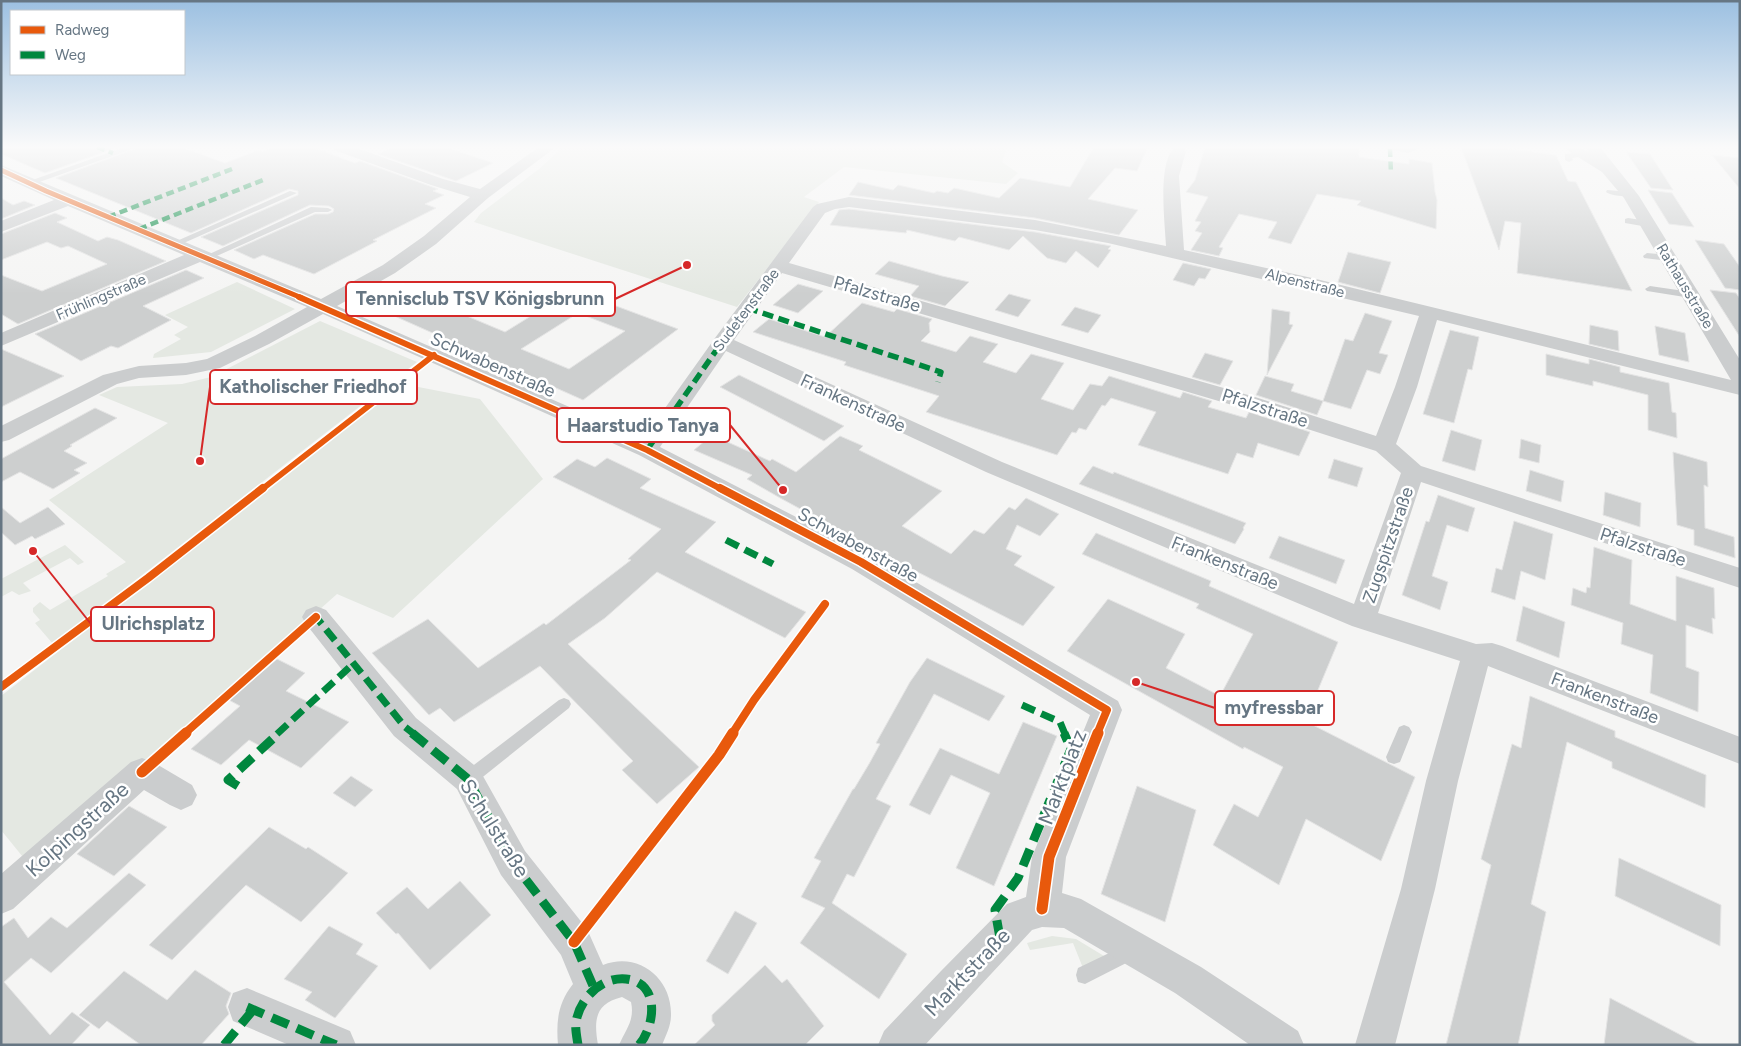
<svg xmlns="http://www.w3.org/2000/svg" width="1741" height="1046" font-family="Figtree,sans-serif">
<rect width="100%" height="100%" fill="#f5f5f4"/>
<g fill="#e4e8e2">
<path d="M563,147H1007L1002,162L1018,173L1006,184L844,167L804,197L819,202L737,307L474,222L481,213L539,169Z"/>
<path d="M237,282L295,309L211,352L153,358L154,354L181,339L174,335L188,327L165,315Z"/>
<path d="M320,321L417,362L53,644L35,623L40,620L33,612V608L40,602L50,610L108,576L106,574L126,562L49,500L168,423L99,395L117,387L182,384L211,377Z"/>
<path d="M403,384L480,399L543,479L393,618L337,594L31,867L1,830V696Z"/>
<path d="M65,545L84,562L78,565L70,558L23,583L31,591L19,595L12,591L1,597V579Z"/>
<path d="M1052,936L1076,939L1104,956L1083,968L1073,943L1030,950L1027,943Z"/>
</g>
<g fill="#cdcfcf" stroke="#e4e4e4" fill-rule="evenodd">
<path d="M1,147H118L45,173L1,154Z"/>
<path d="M140,147H181L225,163L259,150L263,152L273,147H312L355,163L360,161L438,189L433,191L444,195L425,204L436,208L373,240L377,241L314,274L263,255L254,259L234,250L315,214H328L333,212L334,209L329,206L310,205L223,246L201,237L298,195V191L289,189L191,233L56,178Z"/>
<path d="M393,147H445L493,163L456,181L378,154Z"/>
<path d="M1094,147H1148L1137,171L1115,168L1088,199L1138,210L1119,235L1035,218L849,195L858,182L893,190L898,185L934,193L937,191L948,193L954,188L999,198L1020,178L1070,187Z"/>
<path d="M1205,147H1359V157L1409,164V159L1432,163L1435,192L1437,200L1436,229L1357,205L1361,201L1317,194L1291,244L1268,238L1277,222L1239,214L1219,247L1223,248L1219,256L1191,250L1202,233L1195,231L1201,222L1195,221L1208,197L1186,192L1195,180Z"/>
<path d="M1461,147H1494L1556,155L1568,181L1576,182L1632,291L1517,273L1521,223L1505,221L1499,250Z"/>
<path d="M1626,152L1650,154L1673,190L1651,188Z"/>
<path d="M1712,155L1740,158V189Z"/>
<path d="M1648,190L1672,193L1694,227L1669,224Z"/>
<path d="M1,198L13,205L24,201L35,205L1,219Z"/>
<path d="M849,209L1035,232L1111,246L1108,249L1111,250L1098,268L1076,251L1066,263L1047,258L1023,236L1009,250L959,237L955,241L907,230L906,233L830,225L839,210Z"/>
<path d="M55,213L67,218L57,222L98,241L107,237L118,240L166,261L18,324L1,314V275L42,291L107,264L68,246L61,248L47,242L1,260V234Z"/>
<path d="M1695,240L1724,244L1740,267V290L1725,288Z"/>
<path d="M1348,252L1391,262L1380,293L1338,282Z"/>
<path d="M889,261L942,276L969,282L945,306L910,296L919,286L875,274Z"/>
<path d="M1183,263L1211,269L1205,279L1199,278L1194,286L1173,280Z"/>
<path d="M186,270L204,278L143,306L171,320L118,348L111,346L81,361L35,334Z"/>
<path d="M798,284L823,291L798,313L773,305Z"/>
<path d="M394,286L400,289L405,286L448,303L443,306L505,332L573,290L678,329L583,400L363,302ZM578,313L625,331L569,369L521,349Z"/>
<path d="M1710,290L1736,293L1740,299V337Z"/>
<path d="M1009,294L1031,300L1018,317L995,310Z"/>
<path d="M862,303L894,312L897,309L932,319L929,323L930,332L921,341L956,352L970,336L998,344L983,362L1016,373L1031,354L1064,363L1041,399L1073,410L1090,384L1102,386L1109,376L1180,398L1183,392L1212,401L1208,407L1246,418L1249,412L1310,432L1299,456L1258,443L1253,458L1237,453L1228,474L1138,445L1156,412L1111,398L1105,406L1102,405L1086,430L1079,428L1076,433L1072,432L1057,455L926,412L939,396L844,365L846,362L753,332L769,319L825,337Z"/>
<path d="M1075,307L1101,315L1088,333L1061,325Z"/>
<path d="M1272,309L1290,312L1289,324L1293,325L1267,375Z"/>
<path d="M1365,313L1392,321L1379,353L1388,355L1380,374L1367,370L1351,409L1323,401L1345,339L1353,341Z"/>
<path d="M1590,325L1618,331L1619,351L1589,344Z"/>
<path d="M1655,326L1685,333L1689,362L1659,355Z"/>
<path d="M1450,330L1479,337L1472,370L1468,369L1454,423L1423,414Z"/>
<path d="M1,349L64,376L1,407Z"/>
<path d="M1205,353L1233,361L1220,385L1192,377Z"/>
<path d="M1546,354L1589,364V359L1620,367V372L1669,383L1672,412L1676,413L1677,438L1648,430V395L1593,381V386L1546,375Z"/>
<path d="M739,375L807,408L844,426L824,441L720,387Z"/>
<path d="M1265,376L1294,384L1291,391L1323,401L1317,415L1256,395Z"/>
<path d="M95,408L117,418L70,445L72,446L64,451L87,463L74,470L80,473L53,489L20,472L1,482V459Z"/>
<path d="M1451,430L1482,440L1475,471L1442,461Z"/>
<path d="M712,435L770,461L772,459L796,472L840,436L863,446L859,450L942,491L902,526L951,554L974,530L984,534L1009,507L1015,510L1026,498L1059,514L1040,536L1017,525L1006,549L1022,556L1014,565L1055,587L1023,626L900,563L782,499L747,479L752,475L694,450Z"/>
<path d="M1521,439L1541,445L1539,463L1519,458Z"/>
<path d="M1673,452L1707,462L1708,487L1704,485L1705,528L1734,537L1735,558L1694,545V530L1677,525Z"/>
<path d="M607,458L651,479L640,488L716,522L685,552L806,612L785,638L657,572L605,618L568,644L699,767L657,804L622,770L633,761L540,666L454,722L440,708L429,715L372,653L428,619L478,668L544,623L546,625L631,560L628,559L661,529L553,477L577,459L595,467Z"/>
<path d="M1334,459L1363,468L1357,487L1328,478Z"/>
<path d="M1093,466L1113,474L1114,472L1246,523L1243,528L1244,529L1235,544L1079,484Z"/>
<path d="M1530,470L1564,481L1561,502L1526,491Z"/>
<path d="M1605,492L1641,503L1640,527L1603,515Z"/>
<path d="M1438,495L1475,508L1468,532L1447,525L1432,576L1448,582L1440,610L1402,595L1426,521L1429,522Z"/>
<path d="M1,507L20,523L48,507L65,524L35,539L32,536L15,545L1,532Z"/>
<path d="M1514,521L1553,534L1545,580L1521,571L1515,600L1491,592L1496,568L1502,570Z"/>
<path d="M1096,533L1211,581L1209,586L1338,642L1305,721L1415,777L1381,861L1306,819L1279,885L1213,845L1234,804L1258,817L1283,767L1244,747L1243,749L1067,651L1108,599L1185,634L1166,668L1220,696L1253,634L1196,608L1199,604L1082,554Z"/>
<path d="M1279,536L1345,560L1336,584L1269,558Z"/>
<path d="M1594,547L1632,560L1630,604L1676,621V576L1714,588L1715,619L1712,618L1713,634L1686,625V667L1699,672L1698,712L1650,693L1653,655L1621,644L1623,623L1571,605L1573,588L1586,593L1587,587L1590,588Z"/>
<path d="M1523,606L1565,622L1559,658L1516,641Z"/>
<path d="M927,658L1005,696L989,721L934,694L876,799L891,806L854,877L847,874L832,903L907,954L879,999L800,943L825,908L801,897L821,861L814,858L853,789H854L869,764L880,744L876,743L910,682Z"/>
<path d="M277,659L305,673L286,691L349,722L301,768L249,740L221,765L191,749L240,706L229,700Z"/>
<path d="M1530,696L1615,731V737L1706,775L1705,808L1612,768V762L1567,742L1531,904L1546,912L1518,1045H1446L1491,865L1481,859L1512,744L1521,748Z"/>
<path d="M1023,722L1057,736L994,886L956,868L990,793L951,775L930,815L909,805L940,748L999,774Z"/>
<path d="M351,776L373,790L355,807L333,793Z"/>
<path d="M1137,786L1196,810L1165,922L1101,894Z"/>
<path d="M129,806L167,827L114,876L77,854Z"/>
<path d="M269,827L306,849L308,847L348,873L301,922L246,885L172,960L149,945Z"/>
<path d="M1619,858L1721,905L1720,946L1615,896Z"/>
<path d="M129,873L146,885L51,973L31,958L4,982L50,1035L72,1012L90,1025L71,1045H1V927L14,918L28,938L51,917L67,928Z"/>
<path d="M460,881L491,915L430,970L398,933L396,934L376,913L407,887L428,909Z"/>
<path d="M735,911L757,923L728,974L706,961Z"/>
<path d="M329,926L363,944L356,954L378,966L335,1018L305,1000L312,992L284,979Z"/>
<path d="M765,965L782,983L787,979L824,1026L805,1045H694L715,1025L712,1021V1015Z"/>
<path d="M195,970L231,993L226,1006L229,1014L201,1045H141L107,1021L99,1029L79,1015L124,971L167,1000Z"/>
<path d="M1610,998L1700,1045H1604Z"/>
</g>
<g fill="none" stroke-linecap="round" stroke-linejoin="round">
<g fill="#cbcdce" fill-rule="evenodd">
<path d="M125,147H138L31,185L24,183Z"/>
<path d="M1380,147H1424L1408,153Z"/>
<path d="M1582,152L1586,154L1585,156L1572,158L1573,160L1569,162L1565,160V154Z"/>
<path d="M1607,190L1630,192L1634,194C1628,198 1612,196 1606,192Z"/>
<path d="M290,191L297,193L177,246L170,244Z"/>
<path d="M311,207L328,208L332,210L328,212H315L210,259H204L203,257Z"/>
<path d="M1628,218L1648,221L1652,224L1648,227L1625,223V219Z"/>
<path d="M1647,253L1669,255L1673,258L1669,261L1644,258L1643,256Z"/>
<path d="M1650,286L1691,292L1696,295L1691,298L1647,291L1645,289Z"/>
<path d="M564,698L569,700L571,704L569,708L474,784L468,786L462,784L460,779L462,774L559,700Z"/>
<path d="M1404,725L1409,727L1412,732L1400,762L1394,764L1388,762L1386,757L1399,727Z"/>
<path d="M1132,942L1138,945L1141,951L1138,957L1085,984L1078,982L1076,975L1078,968Z"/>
</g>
<g fill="#cbcdce" fill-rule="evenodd">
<path d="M332,147H354L443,179L480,189L539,147H556L488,198L436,244L395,273L337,306L643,439L715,338L813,207L817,204L849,197L1035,220L1166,246C1165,223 1157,162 1175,147L1184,148L1186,151L1179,176L1184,250L1312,278L1731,380L1624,198L1602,172L1562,147H1580L1589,153L1585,147H1600L1639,196L1740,360V395L1437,320L1417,387L1396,444L1421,466L1740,568V588L1421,482L1378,613L1476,644L1492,643L1502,646L1740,737V764L1488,666L1458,781L1435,889L1395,1045H1355L1401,889L1426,781L1460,661L1352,626L986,472L726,351L660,447L870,555L1118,701L1122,710L1066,857L1062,893L1081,899L1201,967L1298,1031L1304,1045H1250L1175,993L1064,928L1042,927L1032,930L925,1045H878L884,1031L941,971L1007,904L1026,897L1032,857L1090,715L852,569L639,455L323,314L269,344L220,368L186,375L139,378L117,384L9,440L1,442V426L103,375L139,366L186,363L207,359L255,336L307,307L200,262L1,346V333L184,255L68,206L1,232V221L54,200L1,176V165L321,299L383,265L424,236L470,197L431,185L334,150ZM849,207L1035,230L1108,243L1419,316L1395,387L1376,436L1255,397L789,263L825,213L835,209ZM782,273L1239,407L1376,451L1401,473L1354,604L1002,462L734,340Z"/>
<path d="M316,606L326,610L416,718L479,769L525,851L587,929L603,965C638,951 672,978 671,1015C671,1026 666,1035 662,1045H619C626,1029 635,1020 631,1002L622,997C594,1004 594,1021 598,1045H558C556,1021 558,1003 573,984L561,955L501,875L457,789L394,736L306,624L302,617L306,610Z"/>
<path d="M142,758L153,762L192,785L197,795L192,805L181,810L170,805L144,790L13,909L1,914V874L131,762Z"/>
<path d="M247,988L350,1031L356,1045H289L233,1021L228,1007L233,993Z"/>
</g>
<g stroke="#00873e" stroke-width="4.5" stroke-dasharray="8 4.5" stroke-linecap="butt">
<path d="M97,147L113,153"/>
<path d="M1390,149L1391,174"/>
<path d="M108,217L232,169"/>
<path d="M139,229L263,180"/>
</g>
<g stroke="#00873e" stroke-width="5.5" stroke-dasharray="11 5.5" stroke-linecap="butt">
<path d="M747,308L941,372L938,382"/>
<path d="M647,450L722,342"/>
</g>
<g stroke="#00873e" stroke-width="7" stroke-dasharray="14 7" stroke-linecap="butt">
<path d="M726,540L773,564"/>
<path d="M312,620L316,617L405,727L414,734"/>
<path d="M1022,705L1060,722L1065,734"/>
<path d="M277,734L353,664"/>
</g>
<g stroke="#00873e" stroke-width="9" stroke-dasharray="18 9" stroke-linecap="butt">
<path d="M412,733L468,779L513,863L574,942L594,988"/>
<path d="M238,786L228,780L279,733"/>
<path d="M1000,938L995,910L1018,878L1071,749L1064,733"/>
<path d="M247,1007L336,1045"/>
<path d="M224,1045L253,1010"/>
<path d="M578,1045C577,1038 575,1029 576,1022C580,996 607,971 635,981C660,991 653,1029 639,1045"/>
</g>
<defs>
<path id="cycleway-far3" d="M1,170L46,191L302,298"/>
<g id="cycleway-far2">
<path d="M299,297L647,450L723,490"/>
<path d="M261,490L434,355"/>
</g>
<g id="cycleway-far1">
<path d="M720,488L861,562L1107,710L1097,734"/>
<path d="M1,687L148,578L263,488"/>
<path d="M184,734L316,617"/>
<path d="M732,734L754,700L825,604"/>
</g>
<g id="cycleway">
<path d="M142,772L186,733"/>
<path d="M1042,909L1049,857L1098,733"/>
<path d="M574,942L719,755L733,733"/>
</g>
</defs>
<use href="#cycleway-far3" stroke="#fff" stroke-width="7"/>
<use href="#cycleway-far2" stroke="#fff" stroke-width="9"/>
<use href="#cycleway-far1" stroke="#fff" stroke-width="11"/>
<use href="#cycleway" stroke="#fff" stroke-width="14"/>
<use href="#cycleway-far3" stroke="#e8590c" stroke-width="5"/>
<use href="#cycleway-far2" stroke="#e8590c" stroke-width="6"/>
<use href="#cycleway-far1" stroke="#e8590c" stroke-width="8"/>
<use href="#cycleway" stroke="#e8590c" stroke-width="11"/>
</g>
<linearGradient id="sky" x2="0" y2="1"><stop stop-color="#9cc0e1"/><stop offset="0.5" stop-color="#fafafa"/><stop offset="1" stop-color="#fafafa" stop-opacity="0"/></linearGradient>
<rect width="1741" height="294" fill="url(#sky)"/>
<g text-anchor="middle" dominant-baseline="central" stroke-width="5" stroke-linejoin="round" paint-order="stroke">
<g font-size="15" fill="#667683" stroke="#fff">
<text transform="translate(1305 283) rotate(14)">Alpenstraße</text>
<text transform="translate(1685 286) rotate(59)">Rathausstraße</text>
<text transform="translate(101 297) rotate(-23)">Frühlingstraße</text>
<text transform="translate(746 310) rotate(-53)">Sudetenstraße</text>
</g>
<g font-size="18" fill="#667683" stroke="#fff">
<text transform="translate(877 294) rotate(16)">Pfalzstraße</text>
<text transform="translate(493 365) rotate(24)">Schwabenstraße</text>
<text transform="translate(853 403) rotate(25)">Frankenstraße</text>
<text transform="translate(1265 408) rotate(18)">Pfalzstraße</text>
<text transform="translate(858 545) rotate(29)">Schwabenstraße</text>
<text transform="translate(1388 545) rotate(-71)">Zugspitzstraße</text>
<text transform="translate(1643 547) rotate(18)">Pfalzstraße</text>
<text transform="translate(1225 563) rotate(22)">Frankenstraße</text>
<text transform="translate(1605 698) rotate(21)">Frankenstraße</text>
</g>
<g font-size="21" fill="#667683" stroke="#fff">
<text transform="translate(1062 777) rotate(-69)">Marktplatz</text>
<text transform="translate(495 828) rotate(58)">Schulstraße</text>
<text transform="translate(77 829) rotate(-42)">Kolpingstraße</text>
<text transform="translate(967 972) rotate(-46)">Marktstraße</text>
</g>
</g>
<path fill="none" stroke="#d62828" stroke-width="2" d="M687 265L615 299M200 461L210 387M783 490L730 425M33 551L91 624M1136 682L1215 708"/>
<g fill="#d62828" stroke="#fff" stroke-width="2">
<circle cx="687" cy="265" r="5"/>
<circle cx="200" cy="461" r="5"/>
<circle cx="783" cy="490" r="5"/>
<circle cx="33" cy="551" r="5"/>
<circle cx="1136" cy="682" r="5"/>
</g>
<g fill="#fff" stroke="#d62828" stroke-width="2">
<rect x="346" y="282" width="269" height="34" rx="5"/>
<rect x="210" y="370" width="207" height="34" rx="5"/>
<rect x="557" y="408" width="173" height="34" rx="5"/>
<rect x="91" y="607" width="123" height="34" rx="5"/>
<rect x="1215" y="691" width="119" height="34" rx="5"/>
</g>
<g font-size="19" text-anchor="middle" font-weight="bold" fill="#667683">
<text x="480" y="305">Tennisclub TSV Königsbrunn</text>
<text x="313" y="393">Katholischer Friedhof</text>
<text x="643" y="432">Haarstudio Tanya</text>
<text x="153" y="630">Ulrichsplatz</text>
<text x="1274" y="714">myfressbar</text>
</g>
<rect width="1741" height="1046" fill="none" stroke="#667683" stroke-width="5"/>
<rect x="10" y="10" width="175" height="65" fill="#ffffff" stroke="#c2c8cd"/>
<rect x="20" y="26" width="25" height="8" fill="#e8590c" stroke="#c2c8cd"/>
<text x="55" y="35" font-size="15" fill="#667683">Radweg</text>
<rect x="20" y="51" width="25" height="8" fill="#00873e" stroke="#c2c8cd"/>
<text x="55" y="60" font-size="15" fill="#667683">Weg</text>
</svg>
